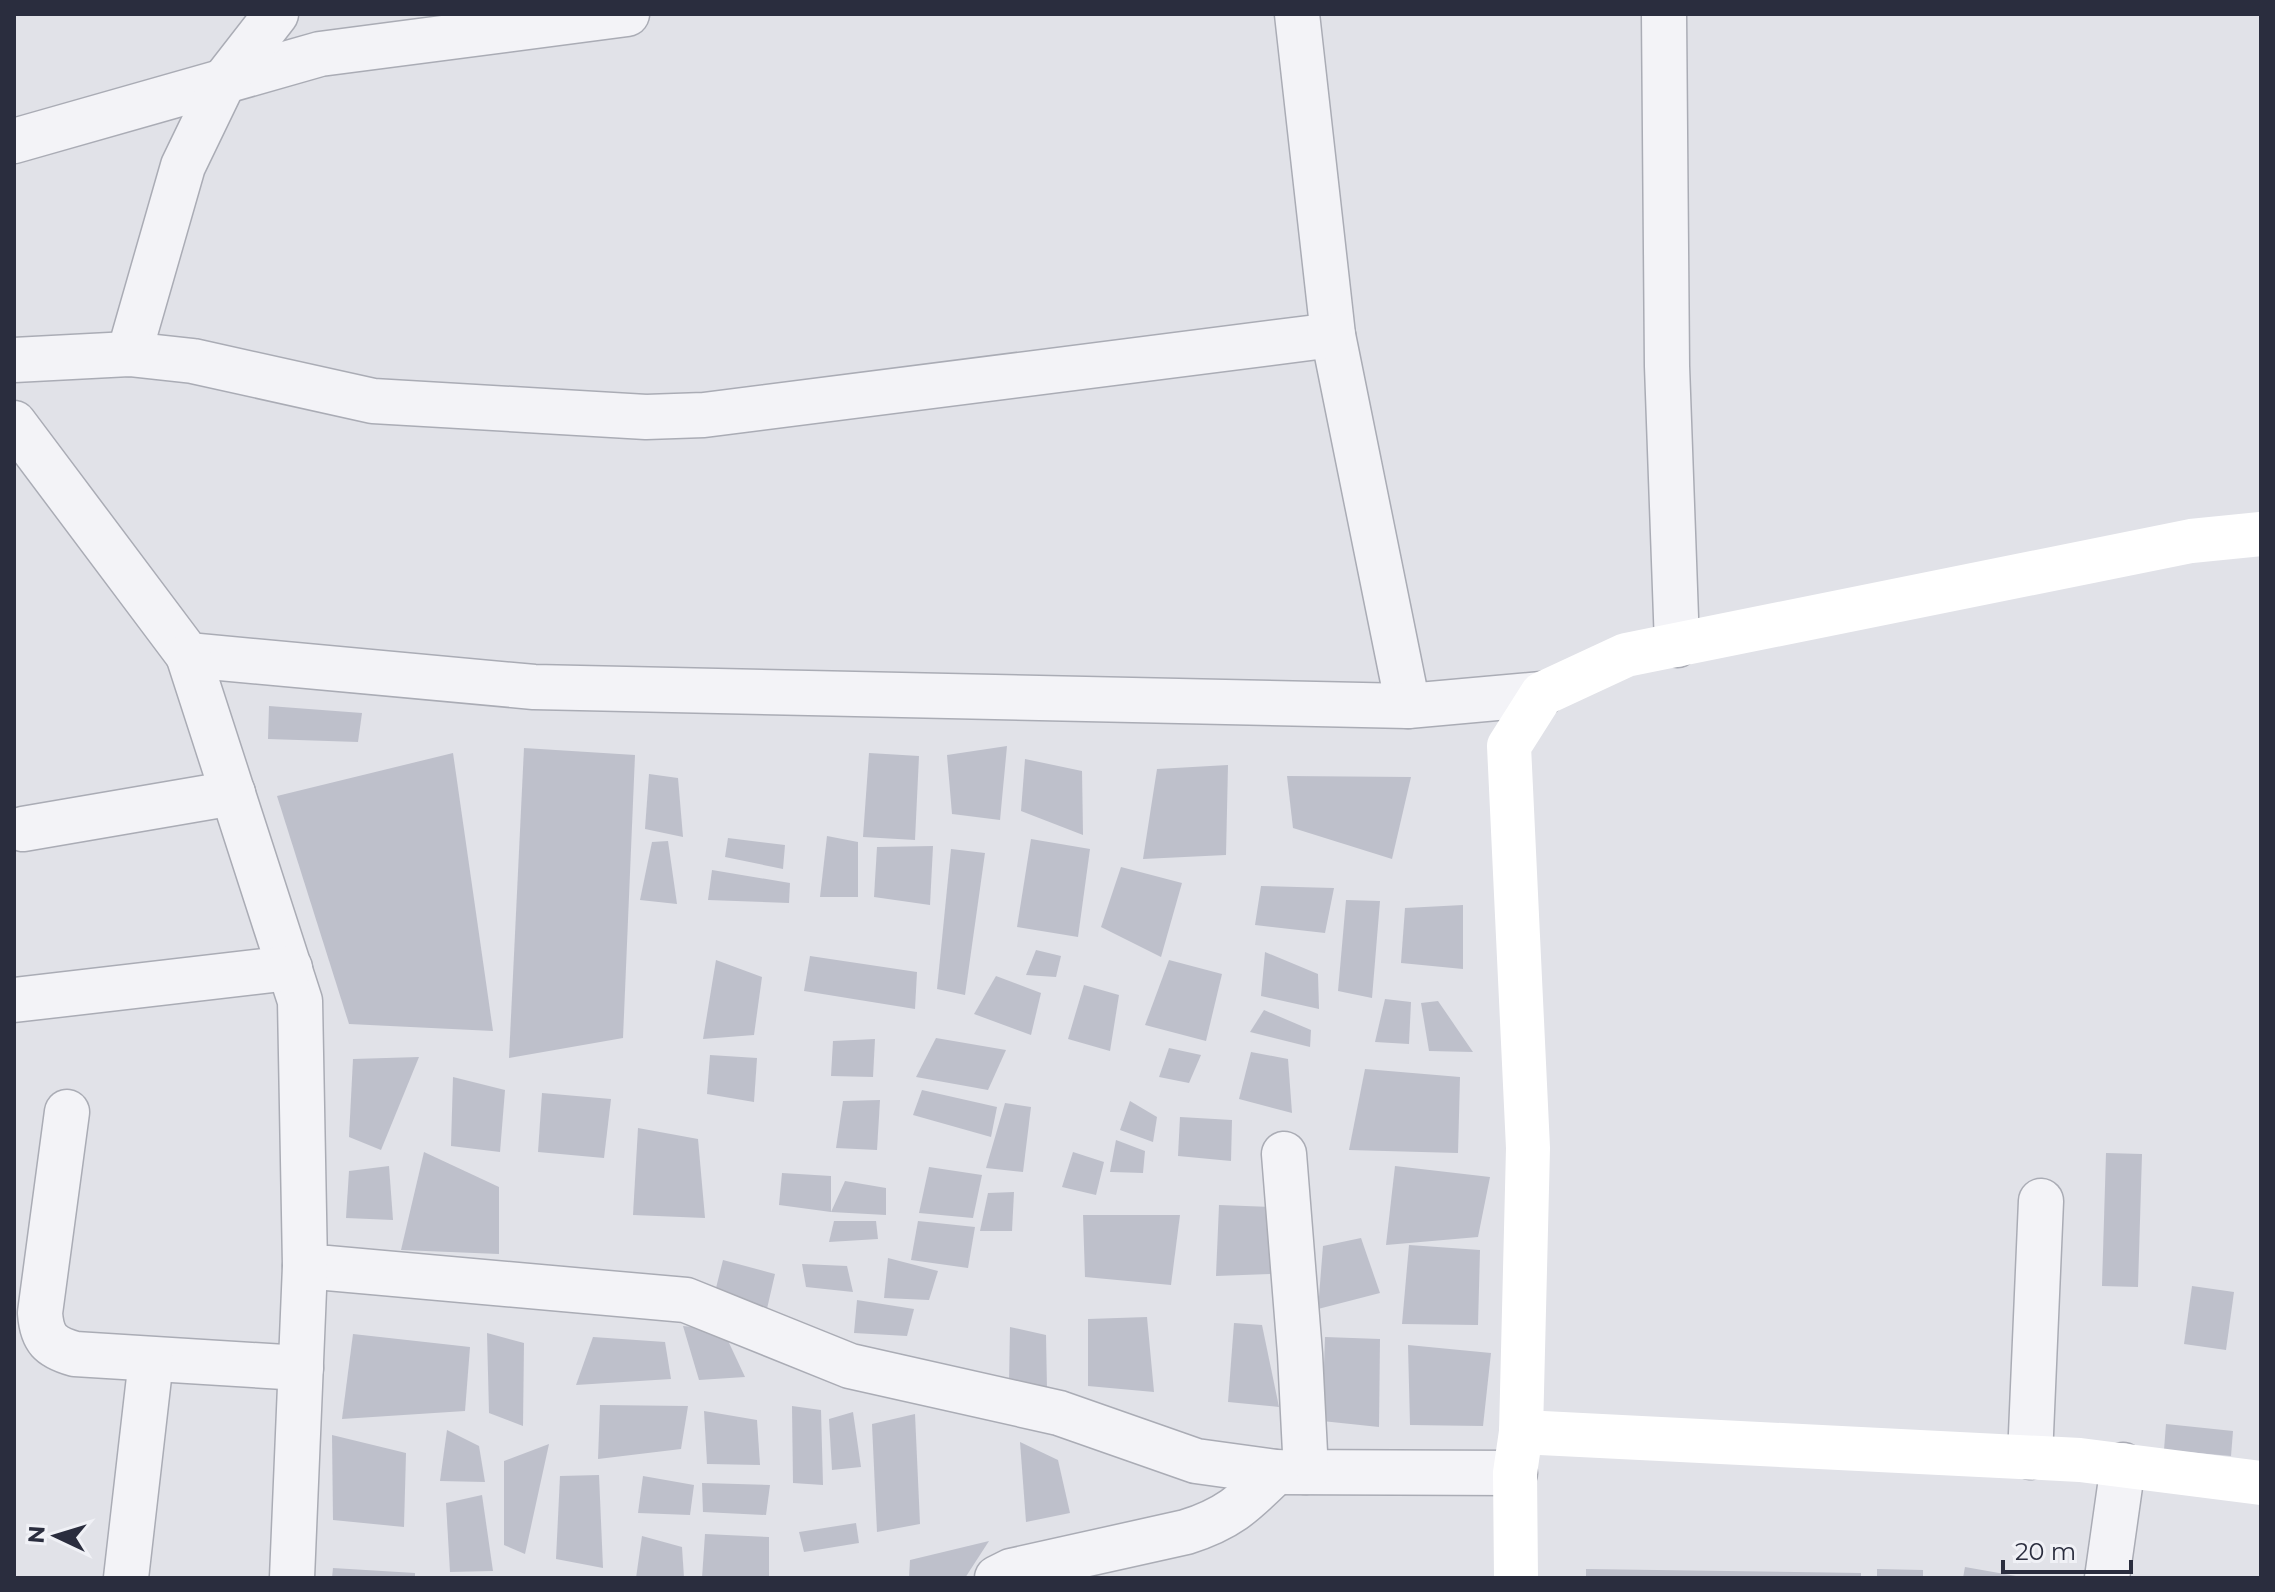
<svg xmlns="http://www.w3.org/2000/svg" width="2275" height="1592" font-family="Montserrat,sans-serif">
<rect width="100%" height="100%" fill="#e1e2e8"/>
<g fill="#bec0cb">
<path d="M269,706L362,713L358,742L268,739Z"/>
<path d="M1007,746L1000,820L952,814L947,755Z"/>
<path d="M524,748L635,755L623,1038L509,1058Z"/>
<path d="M453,753L493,1031L349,1024L277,796Z"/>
<path d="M869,753L919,756L915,840L863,837Z"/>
<path d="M1025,759L1082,771L1083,835L1021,811Z"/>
<path d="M1228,765L1226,855L1143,859L1157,769Z"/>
<path d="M649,774L678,778L683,837L645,829Z"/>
<path d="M1287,776L1411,777L1392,859L1293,828Z"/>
<path d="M827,836L858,842V897H820Z"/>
<path d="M728,838L785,845L783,869L725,857Z"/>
<path d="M1031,839L1090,849L1078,937L1017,927Z"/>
<path d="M668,841L677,904L640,900L652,842Z"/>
<path d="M933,846L930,905L874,897L877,847Z"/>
<path d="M951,849L985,853L965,995L937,989Z"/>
<path d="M1121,867L1182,883L1161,957L1101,927Z"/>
<path d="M712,870L790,883L789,903L708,900Z"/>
<path d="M1261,886L1334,888L1325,933L1255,925Z"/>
<path d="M1346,900L1380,901L1372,998L1338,991Z"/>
<path d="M1463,905V969L1401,963L1405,908Z"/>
<path d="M1036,950L1061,956L1056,977L1026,975Z"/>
<path d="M1265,952L1318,974L1319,1009L1261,996Z"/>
<path d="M810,956L917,972L915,1009L804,991Z"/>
<path d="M716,960L762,977L754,1035L703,1039Z"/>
<path d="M1169,960L1222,974L1206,1041L1145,1025Z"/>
<path d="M996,976L1041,993L1031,1035L974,1014Z"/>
<path d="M1084,985L1119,995L1110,1051L1068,1039Z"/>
<path d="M1385,999L1411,1002L1409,1044L1375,1042Z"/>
<path d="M1438,1001L1473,1052L1429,1051L1421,1003Z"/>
<path d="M1264,1010L1311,1030L1310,1047L1250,1032Z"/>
<path d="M936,1038L1006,1050L988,1090L916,1077Z"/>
<path d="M875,1039L873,1077L831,1076L833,1041Z"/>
<path d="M1169,1048L1201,1055L1189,1083L1159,1077Z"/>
<path d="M1251,1052L1288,1059L1292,1113L1239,1099Z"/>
<path d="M710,1055L757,1058L754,1102L707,1094Z"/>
<path d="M419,1057L381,1150L349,1137L353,1059Z"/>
<path d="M1365,1069L1460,1077L1458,1153L1349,1150Z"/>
<path d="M453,1077L505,1090L500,1152L451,1146Z"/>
<path d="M922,1090L997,1107L991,1137L913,1115Z"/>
<path d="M542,1093L611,1099L604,1158L538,1152Z"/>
<path d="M880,1100L877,1150L836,1148L843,1101Z"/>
<path d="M1130,1101L1157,1117L1153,1142L1120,1130Z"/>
<path d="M1005,1103L1031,1107L1023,1172L986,1168Z"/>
<path d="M1180,1117L1232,1120L1231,1161L1178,1156Z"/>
<path d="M638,1128L698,1139L705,1218L633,1215Z"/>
<path d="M1116,1140L1145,1151L1143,1173L1110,1172Z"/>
<path d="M424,1152L499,1187V1254L401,1250Z"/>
<path d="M1073,1152L1104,1162L1096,1195L1062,1187Z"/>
<path d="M2106,1153L2142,1154L2138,1287L2102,1286Z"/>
<path d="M389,1166L393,1220L346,1218L349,1171Z"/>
<path d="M1395,1166L1490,1177L1478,1237L1386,1245Z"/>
<path d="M929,1167L982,1175L973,1218L919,1213Z"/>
<path d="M782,1173L831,1176V1212L845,1181L886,1188V1215L831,1212L779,1205Z"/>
<path d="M1014,1192L1012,1231H980L988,1193Z"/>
<path d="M1219,1205L1275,1207L1270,1274L1216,1276Z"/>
<path d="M1083,1215H1180L1171,1285L1085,1277Z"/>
<path d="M834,1221H876L878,1239L829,1242Z"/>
<path d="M918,1221L975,1227L968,1268L911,1260Z"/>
<path d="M1361,1238L1380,1293L1318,1309L1323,1246Z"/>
<path d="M1409,1245L1480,1250L1478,1325L1402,1324Z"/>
<path d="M888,1258L938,1271L929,1300L884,1298Z"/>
<path d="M723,1260L775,1274L766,1313L716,1288Z"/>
<path d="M802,1264L847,1266L853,1292L806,1287Z"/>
<path d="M2192,1286L2234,1292L2226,1350L2184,1344Z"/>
<path d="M857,1300L914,1309L907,1336L854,1333Z"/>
<path d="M1147,1317L1154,1392L1088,1386V1319Z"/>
<path d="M1234,1323L1262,1325L1279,1407L1228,1402Z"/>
<path d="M683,1326L723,1330L745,1377L699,1380Z"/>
<path d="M1010,1327L1046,1335L1047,1390L1009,1382Z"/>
<path d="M487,1333L524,1343L523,1426L489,1413Z"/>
<path d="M353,1334L470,1347L465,1411L342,1419Z"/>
<path d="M593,1337L665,1342L671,1379L576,1385Z"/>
<path d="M1325,1337L1380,1339L1379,1427L1322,1421Z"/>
<path d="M1408,1345L1491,1353L1483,1426L1410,1425Z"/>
<path d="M600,1405L688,1406L681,1449L598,1459Z"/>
<path d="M792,1406L821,1410L823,1485L793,1483Z"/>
<path d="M704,1411L757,1420L760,1465L707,1464Z"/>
<path d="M853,1412L861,1467L832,1470L829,1419Z"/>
<path d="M915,1414L920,1524L877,1532L872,1424Z"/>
<path d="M2166,1424L2233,1431L2231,1456L2164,1450Z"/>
<path d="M447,1430L479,1446L485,1482L440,1481Z"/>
<path d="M332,1435L406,1453L404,1527L333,1520Z"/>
<path d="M1020,1442L1058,1460L1070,1513L1026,1522Z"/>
<path d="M549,1444L525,1554L504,1545V1461Z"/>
<path d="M599,1475L603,1568L556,1559L560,1476Z"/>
<path d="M643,1476L694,1485L690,1515L638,1513Z"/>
<path d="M702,1483L770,1485L766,1515L703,1512Z"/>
<path d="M482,1495L493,1571L450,1572L446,1503Z"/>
<path d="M856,1523L859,1543L804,1552L799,1532Z"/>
<path d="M705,1534L769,1537V1578H702Z"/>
<path d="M642,1536L682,1547L684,1578H636Z"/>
<path d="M989,1541L965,1578H909L910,1560Z"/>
<path d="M1965,1567L2016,1576V1578H1963Z"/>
<path d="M333,1568L415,1573V1578H332Z"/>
<path d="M1586,1569L1861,1573V1578H1586Z"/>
<path d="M1877,1569L1923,1570V1578H1877Z"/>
</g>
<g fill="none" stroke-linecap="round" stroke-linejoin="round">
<defs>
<g id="street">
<path d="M1297,14L1333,335L1408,706"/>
<path d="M1664,14L1667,366L1677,645"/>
<path d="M14,141L320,54L627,14"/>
<path d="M129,354L183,166L224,81L276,14"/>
<path d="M14,360L129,354L193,361L373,401L646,417L704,415L1333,335"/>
<path d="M14,423L188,655L534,687L1408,706L1542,694"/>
<path d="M188,655L300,1001L305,1266L686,1300L850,1366L1059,1413L1196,1461L1276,1472L1515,1473"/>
<path d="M23,829L233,793"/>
<path d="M14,1000L290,968"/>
<path d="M67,1112L40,1313C42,1339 50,1347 75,1354L301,1368"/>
<path d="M1284,1154L1300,1354L1306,1472"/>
<path d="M2030,1457L2041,1201"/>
<path d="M126,1578L151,1360"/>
<path d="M292,1578L305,1266"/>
<path d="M997,1578L1011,1571L1186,1532C1230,1518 1244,1503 1276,1472"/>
<path d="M2107,1578L2123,1465"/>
</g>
</defs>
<use href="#street" stroke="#aaacb5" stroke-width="47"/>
<use href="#street" stroke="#f3f3f7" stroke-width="44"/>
<g stroke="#fff" stroke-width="44">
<path d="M1521,1432L2080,1460L2261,1483"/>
<path d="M1516,1578L1515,1473L1521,1432L1528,1148L1509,746L1542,694L1626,655L2191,541L2261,534"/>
</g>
</g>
<rect width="2275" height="1592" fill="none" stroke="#2a2d3e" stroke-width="32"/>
<g transform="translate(56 1536) rotate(274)" stroke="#f0f1f6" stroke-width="6" paint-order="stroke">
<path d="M0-6L14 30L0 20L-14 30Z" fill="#2a2d3e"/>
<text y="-12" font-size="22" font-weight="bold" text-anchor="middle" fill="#2a2d3e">N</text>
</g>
<path d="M2003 1560v12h128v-12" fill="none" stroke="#2a2d3e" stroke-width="4"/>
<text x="2015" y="1560" font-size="24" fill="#2a2d3e" stroke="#f0f1f6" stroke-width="6" paint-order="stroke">20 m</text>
</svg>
